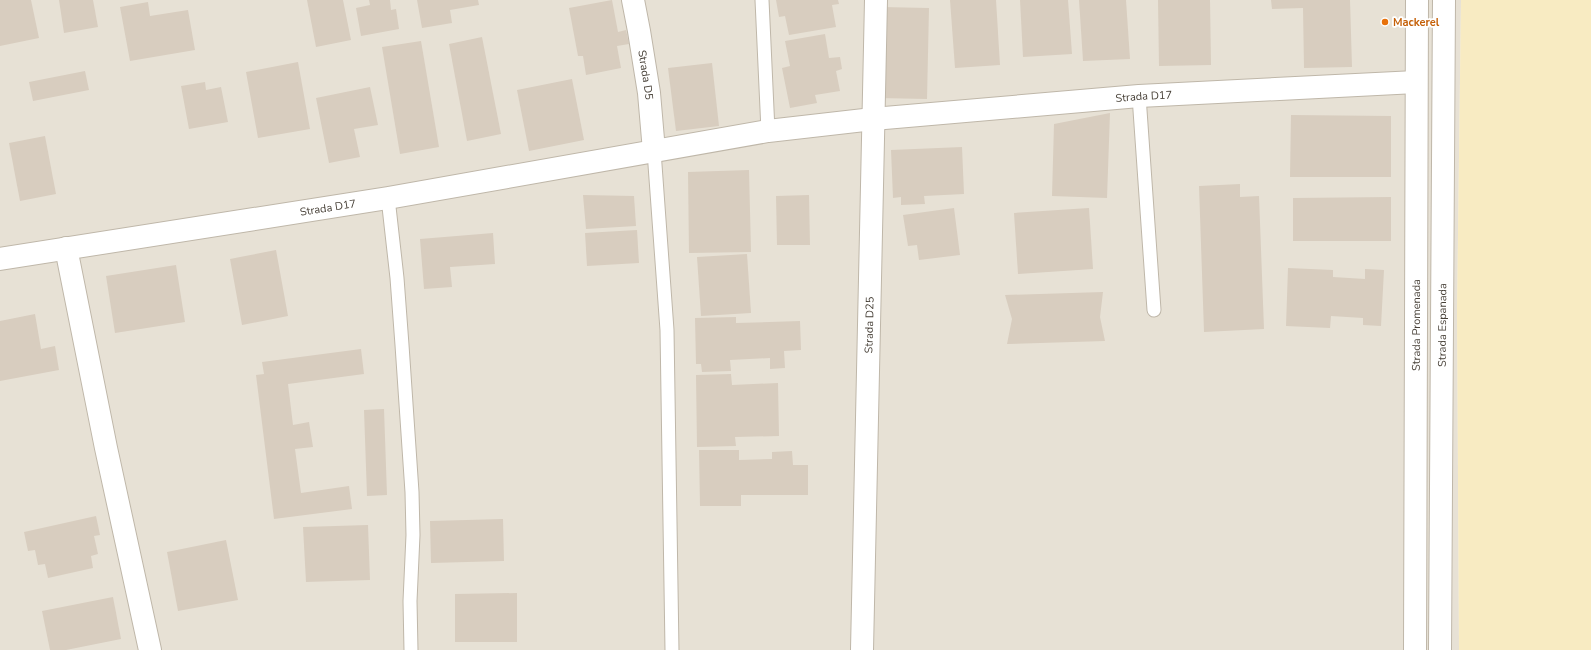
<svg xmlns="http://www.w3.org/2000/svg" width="1591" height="650" font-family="'Nunito Sans',sans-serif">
<rect width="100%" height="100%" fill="#f3efe7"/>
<path fill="#e7e1d5" d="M0,0H1461L1457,311L1459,650H0Z"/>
<path fill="#f8ebc2" d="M1461,0H1591V650H1459L1457,311Z"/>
<g fill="#d8cdbf">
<path d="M0,0H31L39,38L0,46Z"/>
<path d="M59,0H93L98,27L64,33Z"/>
<path d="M307,0H343L351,40L316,47Z"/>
<path d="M369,0H390L391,10L396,9L399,29L361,36L356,8L370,5Z"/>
<path d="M417,0H478L479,5L450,10L452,23L422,28Z"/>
<path d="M612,0L618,32L626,30L629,44L617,46L621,68L586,75L583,56H578L569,8Z"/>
<path d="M776,0H838L839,4L832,5L836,27L789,35L785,16L779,17Z"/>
<path d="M950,0H996L1000,65L955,68Z"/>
<path d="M1020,0H1068L1072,54L1023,57Z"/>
<path d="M1079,0H1126L1130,59L1083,61Z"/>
<path d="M1158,0H1210L1211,65L1159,66Z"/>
<path d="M1271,0H1350L1352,67L1304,68L1303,8L1272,9Z"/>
<path d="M148,2L150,16L188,10L195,50L130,61L120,7Z"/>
<path d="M881,7L929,8L927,99L879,98Z"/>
<path d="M825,34L829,58L840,57L842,69L836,71L840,91L815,95L817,103L790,108L782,68L790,66L785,41Z"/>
<path d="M482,37L501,134L467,141L449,44Z"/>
<path d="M421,41L439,147L400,154L382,47Z"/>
<path d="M298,62L310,129L258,138L246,72Z"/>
<path d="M712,63L719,126L676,131L668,68Z"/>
<path d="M85,71L89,90L33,101L29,82Z"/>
<path d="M572,79L584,140L529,151L517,90Z"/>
<path d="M205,82L206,90L221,87L228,122L189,129L181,86Z"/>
<path d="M370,87L378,125L354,129L360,157L329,163L316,98Z"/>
<path d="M1110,113L1107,198L1052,196L1054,124Z"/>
<path d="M1291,115L1391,116V177H1290Z"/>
<path d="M45,136L56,194L20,201L9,143Z"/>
<path d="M962,147L964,194L924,196L925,204L901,205V197L893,198L891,150Z"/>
<path d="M749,170L751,252L689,253L688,172Z"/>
<path d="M1240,184V197L1259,196L1264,329L1204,332L1199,186Z"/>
<path d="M583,195L634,196L636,226L586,229Z"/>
<path d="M809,195L810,245H777L776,196Z"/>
<path d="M1391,197V241H1293V198Z"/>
<path d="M954,208L960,255L919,260L917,245L908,246L903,215Z"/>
<path d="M1089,208L1093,269L1018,274L1014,213Z"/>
<path d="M637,230L639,263L587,266L585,233Z"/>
<path d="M493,233L495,264L450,267L452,287L424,289L420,239Z"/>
<path d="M276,250L288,316L242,325L230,259Z"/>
<path d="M747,254L751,313L701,316L697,257Z"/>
<path d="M176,265L185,322L115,333L106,276Z"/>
<path d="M1288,268L1333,270V277L1365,279V269L1384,270L1381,326L1363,325V318L1331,316L1330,328L1286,326Z"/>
<path d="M1103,292L1100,317L1105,341L1007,344L1012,319L1005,295Z"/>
<path d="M35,314L41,349L55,346L59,370L0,381V321Z"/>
<path d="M736,317V323L800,321L801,350L784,351L785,368L770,369V358L730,360L731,371L702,372L701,364H696L695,318Z"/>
<path d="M361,349L364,374L288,384L293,425L309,422L313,447L295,449L301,493L349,486L352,509L274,519L256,375L264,374L262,362Z"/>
<path d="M731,374L732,385L778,383L779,436L735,437L736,446L697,447L696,375Z"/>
<path d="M384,409L387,495L367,496L364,410Z"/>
<path d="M699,450H739V460L772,459V452L792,451L793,465H808V495H741V506H700Z"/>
<path d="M96,516L100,535L94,536L98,554L91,556L93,568L48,578L45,564L38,565L35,550L28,551L24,532Z"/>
<path d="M503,519L504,561L431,563L430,521Z"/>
<path d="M368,525L370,580L306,582L303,527Z"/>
<path d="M226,540L238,600L178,611L167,552Z"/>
<path d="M517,593V642H455V594Z"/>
<path d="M113,597L121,639L66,650H50L42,611Z"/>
</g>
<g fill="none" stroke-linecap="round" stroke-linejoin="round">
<defs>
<g id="lane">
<path d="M762,0L768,131"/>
<path d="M1139,96L1154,310"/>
<path d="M654,151L667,330L672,650"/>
<path d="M388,198L397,278L402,345L412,492L413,535L410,601L411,650"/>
</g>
<g id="street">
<path id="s1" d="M633,0L639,31L649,93L654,151"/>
<path d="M66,248L106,448L150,650"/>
<path id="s2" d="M0,259L388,198L768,131L873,119L1139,96L1416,82"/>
<path id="s3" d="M862,650L876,0"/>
<path id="s4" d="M1415,650L1417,0"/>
<path id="s5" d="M1440,650L1444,0"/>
</g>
</defs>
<use href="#lane" stroke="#bfb7a9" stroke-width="15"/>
<use href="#street" stroke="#bfb7a9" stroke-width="24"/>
<use href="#lane" stroke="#fff" stroke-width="13"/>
<use href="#street" stroke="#fff" stroke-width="22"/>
</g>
<circle fill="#e8710a" stroke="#fff" stroke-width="1.5" cx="1385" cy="22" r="4"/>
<g text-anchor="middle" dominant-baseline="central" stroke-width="3.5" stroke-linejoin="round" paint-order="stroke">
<g font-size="11" font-weight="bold" fill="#c56008" stroke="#fff" text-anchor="start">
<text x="1393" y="22">Mackerel</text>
</g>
<g font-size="11" fill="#463f36" stroke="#fff">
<text stroke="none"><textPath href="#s1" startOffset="76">Strada D5</textPath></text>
<text stroke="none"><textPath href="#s2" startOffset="1156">Strada D17</textPath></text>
<text stroke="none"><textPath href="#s2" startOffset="332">Strada D17</textPath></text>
<text stroke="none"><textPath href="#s3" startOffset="325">Strada D25</textPath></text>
<text stroke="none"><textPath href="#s4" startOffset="325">Strada Promenada</textPath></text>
<text stroke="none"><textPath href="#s5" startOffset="325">Strada Espanada</textPath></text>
</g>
</g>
</svg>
